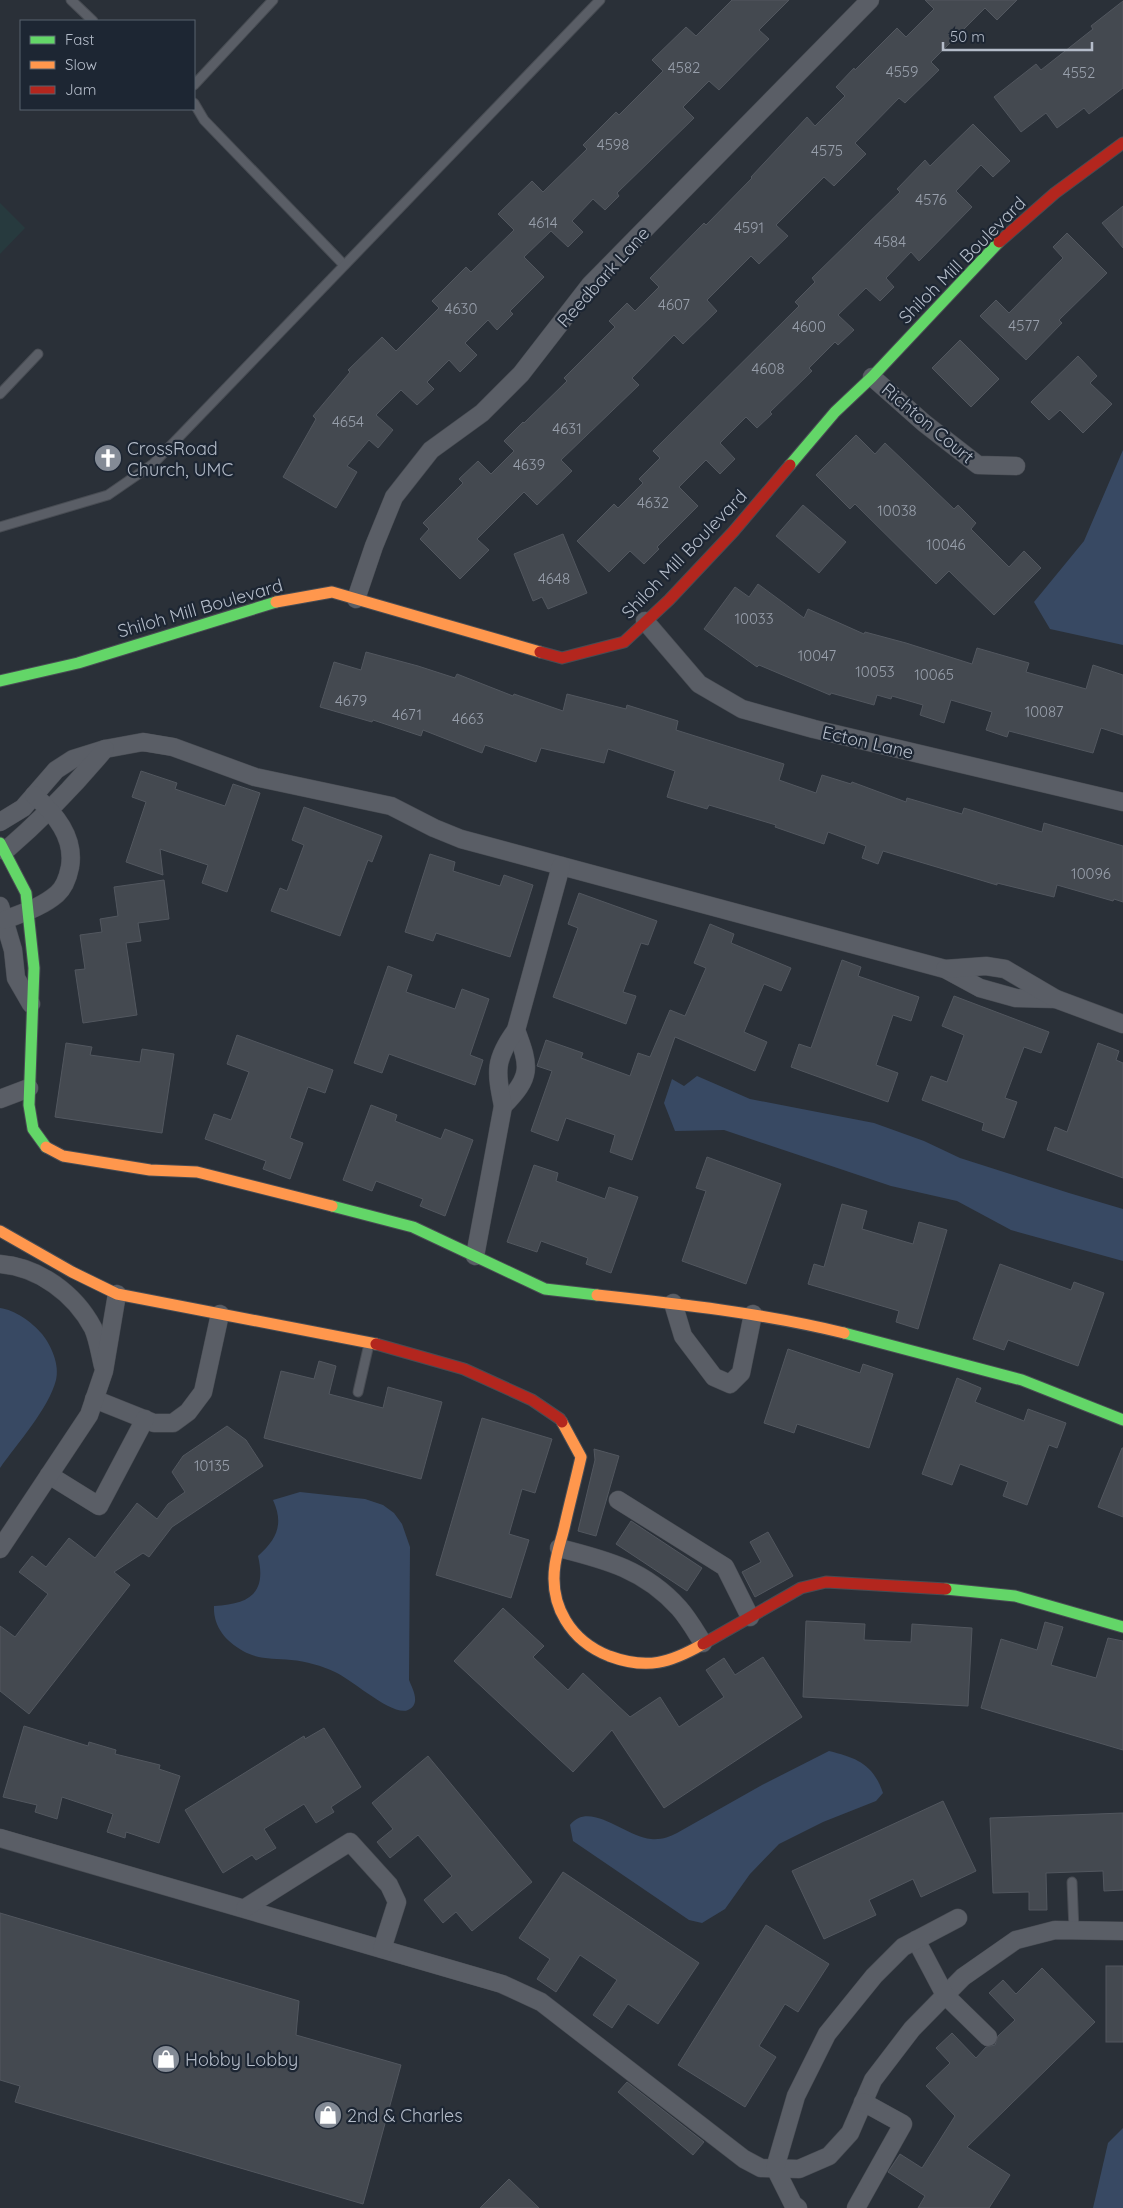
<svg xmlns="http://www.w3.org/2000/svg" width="1123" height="2208" font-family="Quicksand,sans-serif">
<rect width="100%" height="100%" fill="#2a3038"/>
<path fill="#273a3e" d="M0,203L25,228L0,254Z"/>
<g fill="#384963">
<path d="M1123,450V645L1050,629L1034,602L1084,541Z"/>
<path d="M697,1076L750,1099L874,1123L924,1141L960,1158L1069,1193L1123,1209V1261L1011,1230L957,1201L891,1186L724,1130L675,1131L664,1103L672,1079L684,1086Z"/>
<path d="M0,1308C15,1310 32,1322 42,1334C51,1345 60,1365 56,1380C49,1408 17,1444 0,1468Z"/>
<path d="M300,1492L365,1499L383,1505L394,1513L402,1524L410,1547L409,1680C413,1690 421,1704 408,1710C393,1717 351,1679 335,1672C322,1666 306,1661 291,1660C274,1658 259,1660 243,1651C225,1641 213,1626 214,1606C249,1604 267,1594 258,1556C277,1539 284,1524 273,1500Z"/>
<path d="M829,1751C857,1758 873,1764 883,1793L876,1801L823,1822L779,1844L750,1874L725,1909L702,1923L689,1920L573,1841L570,1825C590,1800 625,1837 651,1839C661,1840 669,1837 677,1833L762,1785Z"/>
<path d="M1123,2128V2208H1093L1108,2143Z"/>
</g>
<g fill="#444950" stroke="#52575f">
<path d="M732,0H789L759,30L769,39L719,90L709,81L683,107L694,118L617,193L619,196L605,210L593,199L572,221L583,232L568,247L551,231L524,257L544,277L510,311L513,314L497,330L488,320L465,343L477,355L460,372L449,360L427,382L434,389L417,405L401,390L376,415L393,430L378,448L369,440L347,466L357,472L336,508L283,477L316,419L313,416L350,372L348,370L382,337L396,351L439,308L432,301L466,267L471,272L514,230L498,214L532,181L543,192L587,149L583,145L616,112L619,115L663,71L652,60L686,27L696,36Z"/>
<path d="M925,0H1017L997,20L985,8L931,62L939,70L905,103L899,98L855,143L866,154L834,186L824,177L776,225L788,236L759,264L751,256L707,300L717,311L683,344L674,335L632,378L639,385L561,460L572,471L537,505L524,492L477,539L489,550L460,579L420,539L429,529L423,523L463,483L459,479L478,461L491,474L514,451L504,441L523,422L524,423L567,381L564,378L615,327L609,321L627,303L635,311L659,287L650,278L704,223L706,225L752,178L751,177L807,117L815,126L845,96L836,87L854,68L855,70L897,28L906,37L934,9Z"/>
<path d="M1123,1V88L1089,114L1084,108L1057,128L1046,113L1021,132L994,97L1036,64L1041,70L1093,29L1091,26Z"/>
<path d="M973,124L1010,161L993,177L981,165L956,191L972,207L919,261L911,252L886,278L894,287L880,301L866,288L838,315L854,330L838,345L835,342L809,368L812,371L770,412L772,414L757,428L746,417L720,443L735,459L720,474L706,460L679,487L698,506L657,547L659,549L644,564L630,551L609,572L577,541L614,504L618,508L643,483L639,479L660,458L653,451L799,306L795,302L815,282L812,278L900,192L897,189L925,160L930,166Z"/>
<path d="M1123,206V248L1102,223Z"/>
<path d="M1067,233L1107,273L1059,320L1062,323L1026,360L980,316L996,300L1009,313L1063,258L1053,247Z"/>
<path d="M960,340L999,379L971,407L932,368Z"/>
<path d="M1078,356L1097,376L1090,383L1112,404L1083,433L1060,410L1049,420L1031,402Z"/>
<path d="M856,435L875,454L885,443L954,509L958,505L976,523L971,529L1009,567L1024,551L1041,568L994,615L949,571L936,584L855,504L850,509L816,475Z"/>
<path d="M803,505L846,542L819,573L776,536Z"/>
<path d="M563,534L587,593L548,609L542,597L533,601L514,554Z"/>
<path d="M758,584L804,618L808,609L864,634L865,632L906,643L972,664L977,648L1029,663L1026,672L1086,689L1093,665L1123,675V735L1101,728L1093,753L1009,731L1007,737L986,730L992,712L951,700L944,723L920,715L923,705L892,696L891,699L877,695L874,705L831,693L830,695L759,665L757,667L704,629L735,587L749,597Z"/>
<path d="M366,652L418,666L455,678L457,674L513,696L514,694L563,711L567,694L626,709L627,705L678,721L676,730L784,764L779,780L816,793L822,775L851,784L852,782L906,802L907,798L962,814L964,808L1042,832L1044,823L1123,846V902L1114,899L1113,901L1057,885L1054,897L997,883V885L883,851L878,864L862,858L866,846L828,832L824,844L775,827L776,825L709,805L707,809L667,797L675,771L608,749L604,763L541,748L536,762L485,745L482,753L423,730L421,736L373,720L372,722L320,707L334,662L361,670Z"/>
<path d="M141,771L177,783L175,789L225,806L233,784L260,793L227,892L202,883L208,865L160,849L163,875L126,862L146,802L132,797Z"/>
<path d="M304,807L382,836L372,862L368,860L340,936L271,911L280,888L287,891L304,845L292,840Z"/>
<path d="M430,854L455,862L453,871L500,886L504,875L533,885L510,957L436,933L433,941L405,932Z"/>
<path d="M164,880L169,919L138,923L141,941L126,943L137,1015L83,1023L75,970L85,969L80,935L102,932L100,919L118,916L114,887Z"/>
<path d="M579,893L657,921L648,945L641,943L623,992L636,996L626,1024L553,997L578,928L568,924Z"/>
<path d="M710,924L734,934L731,943L791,968L781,991L764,984L744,1032L767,1042L755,1071L675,1037L632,1160L610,1152L615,1135L566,1118L558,1141L531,1131L552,1071L537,1066L546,1040L583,1053L581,1058L630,1076L638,1053L650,1057L670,1010L685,1016L706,968L694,963Z"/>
<path d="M842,960L861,967L858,976L919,997L911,1021L893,1015L876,1065L898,1073L888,1102L791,1067L799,1044L811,1048Z"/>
<path d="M388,966L412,975L406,992L455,1009L462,989L489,999L470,1055L483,1060L475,1085L389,1054L382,1073L354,1063Z"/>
<path d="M954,996L1049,1032L1041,1053L1024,1047L1005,1098L1017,1102L1004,1138L982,1130L984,1123L922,1100L931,1076L947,1082L964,1035L942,1026Z"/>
<path d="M237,1035L333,1070L325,1093L308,1087L290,1138L303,1143L290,1179L263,1169L266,1161L205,1139L214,1114L231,1120L249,1072L227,1064Z"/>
<path d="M66,1043L92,1047L90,1055L140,1062L142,1049L174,1054L162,1133L55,1117Z"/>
<path d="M1098,1043L1119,1051L1116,1060L1123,1063V1178L1047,1150L1055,1127L1067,1132Z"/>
<path d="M371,1105L397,1115L395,1121L441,1139L445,1129L473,1140L445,1216L420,1206L423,1199L376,1181L372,1191L343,1180Z"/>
<path d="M707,1157L781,1184L746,1284L682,1261L706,1191L696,1188Z"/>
<path d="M534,1165L558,1173L556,1181L605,1199L609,1187L638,1197L611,1273L586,1264L588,1258L541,1241L537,1252L507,1242Z"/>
<path d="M842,1204L867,1211L862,1229L913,1244L919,1222L947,1230L918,1329L896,1322L899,1311L808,1284L814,1264L824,1267Z"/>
<path d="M1000,1264L1071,1290L1074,1282L1104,1293L1078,1366L1008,1340L1004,1350L973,1339Z"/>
<path d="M788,1349L860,1373L863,1364L893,1374L869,1448L797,1424L794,1433L764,1423Z"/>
<path d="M319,1361L336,1366L329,1394L383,1408L388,1387L442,1402L421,1479L264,1438L281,1371L314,1379Z"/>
<path d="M957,1378L981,1388L975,1402L1024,1421L1028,1409L1066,1423L1057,1448L1049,1445L1027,1505L1003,1496L1008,1482L960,1464L952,1485L922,1474Z"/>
<path d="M482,1418L552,1439L535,1493L522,1489L509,1534L529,1540L511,1598L436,1575Z"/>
<path d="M227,1426L246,1440L263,1466L172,1527L149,1557L143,1553L114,1572L130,1585L29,1714L0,1691V1626L15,1637L48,1594L19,1572L32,1556L46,1567L69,1538L95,1558L137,1503L157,1519L168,1504L185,1492L172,1472L183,1456Z"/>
<path d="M1122,1448H1123V1517L1098,1507Z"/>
<path d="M594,1449L619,1456L596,1536L578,1531L595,1460Z"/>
<path d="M631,1521L702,1568L687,1591L616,1544Z"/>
<path d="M768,1532L793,1576L755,1597L742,1572L761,1562L750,1542Z"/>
<path d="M503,1608L544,1646L533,1657L568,1690L583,1673L630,1717L660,1697L679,1727L724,1697L706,1670L724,1658L735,1675L763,1657L802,1717L664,1808L612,1730L573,1772L454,1661Z"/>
<path d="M806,1621L865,1624L864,1640L911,1642L912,1624L972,1628L968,1706L803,1697Z"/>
<path d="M1045,1622L1063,1627L1051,1665L1096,1678L1108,1638L1123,1641V1750L981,1708L1001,1639L1037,1650Z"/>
<path d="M24,1726L88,1746L89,1742L116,1750L115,1754L160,1765L159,1769L180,1776L159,1843L126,1832L125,1838L107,1832L113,1814L62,1797L57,1819L35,1812L37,1805L3,1797Z"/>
<path d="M324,1728L361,1787L331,1807L334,1812L316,1823L304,1804L264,1829L276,1848L256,1860L252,1855L223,1873L185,1810L304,1736L305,1739Z"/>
<path d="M428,1756L532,1882L472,1931L456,1912L443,1923L424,1900L452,1876L418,1835L390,1858L377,1842L393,1829L372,1803Z"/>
<path d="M943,1801L976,1871L921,1897L913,1879L869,1900L876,1915L824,1939L792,1871Z"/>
<path d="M1123,1813V1890L1104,1891L1103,1871L1046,1873L1047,1910H1029V1892L993,1893L990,1818Z"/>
<path d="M563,1872L699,1963L658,2024L628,2004L612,2028L593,2015L617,1980L580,1955L556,1992L537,1979L550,1959L519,1938Z"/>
<path d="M0,1913L299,2001L296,2035L401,2065L363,2204L15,2102L20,2086L0,2080Z"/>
<path d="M766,1925L829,1964L798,2012L785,2004L759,2046L776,2057L745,2107L678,2065Z"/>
<rect x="1106" y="1966" width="17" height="76"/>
<path d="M1042,1968L1095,2022L967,2147L1010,2175L989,2208H918L925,2196L888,2172L900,2154L922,2168L955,2116L926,2086L950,2063L936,2048L952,2033L976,2058L986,2047L995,2045L998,2036L1015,2020L989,1993L1003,1980L1016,1994Z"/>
<path d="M627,2082L704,2142L693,2155L618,2092Z"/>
<path d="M509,2179L539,2208H480Z"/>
</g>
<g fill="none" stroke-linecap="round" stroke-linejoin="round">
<defs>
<g id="lane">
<path d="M71,0L93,21"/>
<path d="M194,85L273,0"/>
<path d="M194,103L204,120L344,265"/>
<path d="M0,394L38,354"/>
<path d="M0,527L108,495L153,464L600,0"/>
<path d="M358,1392L369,1344"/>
<path d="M1072,1882L1074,1930"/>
</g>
<g id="street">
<path d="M872,377L924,423L978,465L1016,466"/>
<path d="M356,599L374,546L394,497L431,450L482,413L521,374L590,285L870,0"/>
<path d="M645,621L699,684L742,709L814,729L1123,802"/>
<path d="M0,822L23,808L56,770L73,759L105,749L143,742L173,747L255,777L391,806L434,828L461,839L945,969L980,988L1016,998L1056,999"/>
<path d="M5,851C41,820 74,786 105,749"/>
<path d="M0,906L13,950L16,978L31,1004"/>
<path d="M5,920C22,913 42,907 57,894C65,887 68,877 70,867C75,837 55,814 34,795"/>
<path d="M945,969L986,966L1005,969L1056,999L1123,1024"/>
<path d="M0,1099L29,1088"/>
<path d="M503,1106C532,1077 530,1067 516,1030"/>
<path d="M475,1256L503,1106C496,1071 494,1060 516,1030L561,866"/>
<path d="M0,1264C39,1267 75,1294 93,1328C98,1339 100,1354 103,1366"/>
<path d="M673,1303L683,1336L714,1377L730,1384L741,1373L753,1314"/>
<path d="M94,1399L154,1423H173L188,1412L203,1392L220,1314"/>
<path d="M49,1475L99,1506L145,1419"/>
<path d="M618,1500L725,1567L750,1617"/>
<path d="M559,1548C607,1560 645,1570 679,1608C688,1618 696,1632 703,1643"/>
<path d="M0,1549L89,1415L104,1371L117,1294"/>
<path d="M0,1838L502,1984L541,2002L744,2159L761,2168L799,2169L829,2156L850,2133L873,2080L912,2029L963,1977L1016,1940L1055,1930L1123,1931"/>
<path d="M245,1908L350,1842L389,1885L397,1902L382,1949"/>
<path d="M916,1940L945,1995L988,2037"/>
<path d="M798,2208L793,2204L775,2168L796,2096L827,2034L874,1976L903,1947L958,1918"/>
<path d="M856,2208L903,2124L863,2102"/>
</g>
<g id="fast">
<path d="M790,465L835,412L872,377L999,242"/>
<path d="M0,681L78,663L276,602"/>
<path d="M0,843L26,893L34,968L29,1105L33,1129L46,1147"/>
<path d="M332,1206L413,1227L545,1289L597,1295"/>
<path d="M844,1333L1022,1380L1123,1420"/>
<path d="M946,1589L1015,1596L1123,1627"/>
</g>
<g id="slow">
<path d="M276,602L332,592L540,652"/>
<path d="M46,1147L63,1156L150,1170L197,1172L332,1206"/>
<path d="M0,1231L72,1272L117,1294L376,1344"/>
<path d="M597,1295C680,1304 762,1313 844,1333"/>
<path d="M562,1422L581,1457C576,1479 570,1502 565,1524C562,1538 557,1551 555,1565C549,1606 571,1641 609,1656C647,1670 670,1663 703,1644"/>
</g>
<g id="jam">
<path d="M999,242L1055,193L1123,143"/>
<path d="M540,652L562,658L624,642L669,600L733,532L790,465"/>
<path d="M376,1344L464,1369L532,1400L560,1419L562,1422"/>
<path d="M703,1644L801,1588L826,1582L946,1589"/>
</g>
</defs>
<use href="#lane" stroke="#484c53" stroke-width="11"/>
<use href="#street" stroke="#484c53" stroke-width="19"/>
<use href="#fast" stroke="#484c53" stroke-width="13"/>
<use href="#slow" stroke="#484c53" stroke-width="13"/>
<use href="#jam" stroke="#484c53" stroke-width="13"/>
<use href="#lane" stroke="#5a5e66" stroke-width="9"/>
<use href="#street" stroke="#5a5e66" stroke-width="18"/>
<use href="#fast" stroke="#63d668" stroke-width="11"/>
<use href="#slow" stroke="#ff974d" stroke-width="11"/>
<use href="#jam" stroke="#b3261e" stroke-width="11"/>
</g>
<defs>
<symbol id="church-disc" viewBox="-11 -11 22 22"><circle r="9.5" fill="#848b96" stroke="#1d2633"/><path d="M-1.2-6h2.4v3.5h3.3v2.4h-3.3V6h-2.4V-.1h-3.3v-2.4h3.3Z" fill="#fff"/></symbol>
<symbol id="shop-disc" viewBox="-11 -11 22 22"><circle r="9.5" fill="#848b96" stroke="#1d2633"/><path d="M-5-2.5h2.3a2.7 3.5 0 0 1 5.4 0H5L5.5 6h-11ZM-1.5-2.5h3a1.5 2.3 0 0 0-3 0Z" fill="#fff"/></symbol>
</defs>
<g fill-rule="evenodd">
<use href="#church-disc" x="92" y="442" width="32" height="32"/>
<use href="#shop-disc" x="150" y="2043" width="32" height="32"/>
<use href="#shop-disc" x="312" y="2099" width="32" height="32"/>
</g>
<g text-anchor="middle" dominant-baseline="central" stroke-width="4.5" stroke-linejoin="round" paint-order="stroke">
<g font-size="15" fill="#989fab">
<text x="684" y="67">4582</text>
<text x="902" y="71">4559</text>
<text x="1079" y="72">4552</text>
<text x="613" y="144">4598</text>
<text x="827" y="150">4575</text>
<text x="931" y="199">4576</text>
<text x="543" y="222">4614</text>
<text x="749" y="227">4591</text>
<text x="890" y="241">4584</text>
<text x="674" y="304">4607</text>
<text x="461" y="308">4630</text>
<text x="1024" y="325">4577</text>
<text x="809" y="326">4600</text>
<text x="768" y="368">4608</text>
<text x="348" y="421">4654</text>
<text x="567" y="428">4631</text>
<text x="529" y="464">4639</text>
<text x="653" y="502">4632</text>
<text x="897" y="510">10038</text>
<text x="946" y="544">10046</text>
<text x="554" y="578">4648</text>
<text x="754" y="618">10033</text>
<text x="817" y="655">10047</text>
<text x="875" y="671">10053</text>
<text x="934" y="674">10065</text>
<text x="351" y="700">4679</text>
<text x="1044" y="711">10087</text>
<text x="407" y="714">4671</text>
<text x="468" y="718">4663</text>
<text x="1091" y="873">10096</text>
<text x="212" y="1465">10135</text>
</g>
<g font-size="18" fill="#b4bcc9" stroke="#1d2633">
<text transform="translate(962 260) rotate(-45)">Shiloh Mill Boulevard</text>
<text transform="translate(603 277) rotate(-48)">Reedbark Lane</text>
<text transform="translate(928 423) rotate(40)">Richton Court</text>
<text transform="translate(684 554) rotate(-46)">Shiloh Mill Boulevard</text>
<text transform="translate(200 608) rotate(-16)">Shiloh Mill Boulevard</text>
<text transform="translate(868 742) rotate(13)">Ecton Lane</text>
</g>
<g font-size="18" fill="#b4bcc9" stroke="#1d2633" text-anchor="start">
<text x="127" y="448">CrossRoad<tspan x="127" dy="21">Church, UMC</tspan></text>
<text x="185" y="2059">Hobby Lobby</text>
<text x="347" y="2115">2nd &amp; Charles</text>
</g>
</g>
<rect x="20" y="20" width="175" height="90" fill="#1d2633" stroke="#59626f"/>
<rect x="30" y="36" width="25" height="8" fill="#63d668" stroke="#59626f"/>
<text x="65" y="45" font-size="15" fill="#b4bcc9">Fast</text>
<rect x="30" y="61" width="25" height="8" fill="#ff974d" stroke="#59626f"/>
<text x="65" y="70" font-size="15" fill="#b4bcc9">Slow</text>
<rect x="30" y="86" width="25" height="8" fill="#b3261e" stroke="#59626f"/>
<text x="65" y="95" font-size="15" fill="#b4bcc9">Jam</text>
<path d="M943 42v8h149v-8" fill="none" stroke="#b4bcc9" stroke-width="2.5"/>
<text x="950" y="42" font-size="15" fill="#b4bcc9" stroke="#1d2633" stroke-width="4" paint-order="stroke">50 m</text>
</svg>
